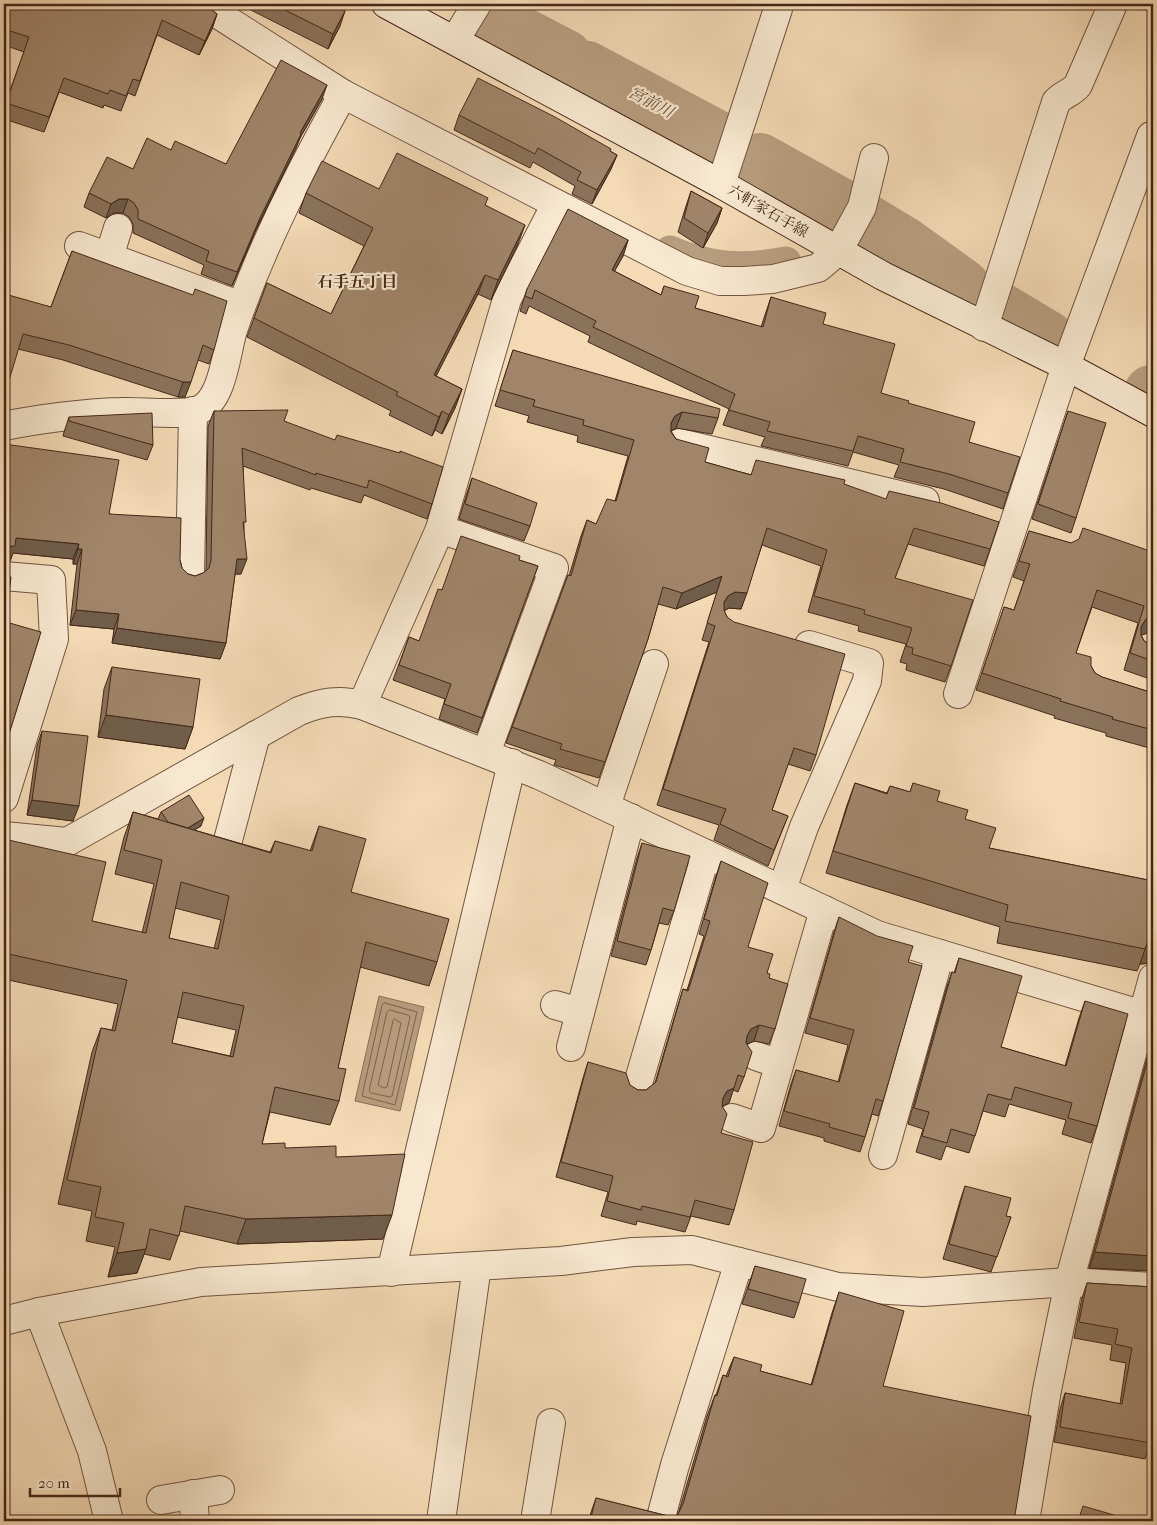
<svg xmlns="http://www.w3.org/2000/svg" width="1157" height="1525" font-family="'IM FELL French Canon','Noto Serif JP',serif">
<rect width="100%" height="100%" fill="#f4dbb6"/>
<filter id="stains"><feTurbulence type="fractalNoise" baseFrequency=".004" numOctaves="4"/><feColorMatrix values="0 0 0 0 .2 0 0 0 0 .09 0 0 0 0 .02 0 0 0 .5 -.17"/></filter>
<radialGradient id="worn" r=".72"><stop offset=".6" stop-color="#630" stop-opacity="0"/><stop offset="1" stop-color="#630" stop-opacity=".3"/></radialGradient>
<path fill="#b89e80" stroke="#8a6e56" d="M379,996L424,1007L400,1111L355,1101Z"/>
<g fill="none" stroke-linecap="round" stroke-linejoin="round">
<g stroke="#7e624c" stroke-width="1">
<path d="M385,1003L417,1012L395,1105L362,1096L382,1005Z"/>
<path d="M390,1010L408,1015L410,1017L392,1096L390,1097L371,1093L369,1091L387,1012Z"/>
<path d="M395,1019L401,1023L387,1087L384,1088L378,1085L393,1021Z"/>
</g>
<g stroke="#b89e80" stroke-width="31">
<path d="M897,245L905,244"/>
<path d="M670,251C711,269 742,270 786,262"/>
</g>
<g stroke="#b89e80" stroke-width="54">
<path d="M482,13L566,57"/>
<path d="M587,68L715,136"/>
<path d="M760,160L848,209"/>
<path d="M867,221L905,244L963,286"/>
<path d="M998,308L1048,338"/>
<path d="M1151,392L1153,394"/>
</g>
<defs>
<g id="minor">
<path d="M202,4L343,94L687,271L720,281H744L773,279L818,268L838,251L862,207L874,158"/>
<path d="M4,8L5,4"/>
<path d="M455,40L477,4"/>
<path d="M721,184L778,9"/>
<path d="M79,246L241,306"/>
<path d="M109,257L118,228"/>
<path d="M984,327L1056,102C1063,94 1072,93 1078,85L1113,4"/>
<path d="M4,426C38,419 85,413 120,412C139,411 184,416 199,410C223,400 226,353 233,330C261,247 301,170 343,94"/>
<path d="M680,443L925,501"/>
<path d="M440,529L554,568L486,753"/>
<path d="M190,575L193,411"/>
<path d="M4,576L51,580L54,639L4,798"/>
<path d="M958,694L1066,366L1151,136"/>
<path d="M362,705L440,529L507,299L556,204"/>
<path d="M606,806L654,664"/>
<path d="M4,836L67,842L299,711C322,702 339,699 362,705L539,775L877,935L1153,1018"/>
<path d="M227,844L256,735"/>
<path d="M782,889L804,827L867,681L869,663L809,645"/>
<path d="M555,1005L580,1012"/>
<path d="M571,1047L631,818"/>
<path d="M756,1056L779,1064"/>
<path d="M636,1090L706,854"/>
<path d="M732,1118L761,1128L824,910"/>
<path d="M883,1155L940,954"/>
<path d="M391,1272L512,763"/>
<path d="M39,1312L92,1451L109,1521"/>
<path d="M4,1321L39,1312L201,1282L561,1261L633,1252L692,1250L838,1287L923,1292L1069,1282L1153,1287"/>
<path d="M193,1494L195,1521"/>
<path d="M161,1500L220,1490"/>
<path d="M441,1521L477,1266"/>
<path d="M535,1521L551,1423"/>
<path d="M660,1521L675,1465L739,1262"/>
<path d="M1025,1521L1047,1390L1069,1282L1153,978"/>
</g>
<path id="secondary" d="M386,4L721,184L883,276L1066,366L1153,413"/>
</defs>
<use href="#minor" stroke="#715440" stroke-width="30"/>
<use href="#secondary" stroke="#452718" stroke-width="30"/>
<use href="#minor" stroke="#f8e8d0" stroke-width="28"/>
<use href="#secondary" stroke="#f8e8d0" stroke-width="28"/>
</g>
<g fill="#8a725b" stroke="#452718" fill-rule="evenodd">
<path d="M20,4H204L217,14L212,29L199,55L157,35L135,96L128,93L121,111L104,105L103,108L59,92L44,132L4,119V107L24,52L4,45V8H13Z"/>
<path d="M239,4H330L340,26L328,49Z"/>
<path d="M322,99L300,138L296,148L255,232L232,286L201,274L204,265L133,233V224L129,217L123,213H114L106,218L84,207L89,193L133,169L171,150L226,164Z"/>
<path d="M459,115L610,151L617,155L611,169L592,204L572,194L575,186L533,162L530,168L454,130Z"/>
<path d="M379,189L486,205L518,244L491,300L478,294L436,376L462,389L455,408L442,434L435,430L432,436L389,415L391,411L247,337L267,283L331,314L364,246L299,213L306,193Z"/>
<path d="M691,191L722,208L717,223L703,248L678,232L686,206Z"/>
<path d="M628,240L623,256L614,271L661,295L664,286L695,308L761,327L771,297L823,324L881,393L908,403L969,442L1008,493L1003,509L944,489L894,477L899,465L853,452L848,466L761,446L765,437L723,425L729,409L588,342L590,336L529,306L526,314L520,311L527,289Z"/>
<path d="M72,251L214,350L209,364L198,360L185,397H178L63,360L18,349L4,298L51,307Z"/>
<path d="M513,350L718,418L712,434L676,428L671,431L676,439L705,462L751,475L844,484L990,549L984,566L908,544L895,578L951,666L945,682L906,670L907,664L900,662L906,644L858,631L859,626L808,612L821,566L762,545L741,609L729,608L724,611L727,617L816,755L810,771L788,764L772,810L788,816L768,866L714,840L719,825L657,805L709,642L702,640L717,592L676,609L658,604L648,639L599,778L554,765L556,760L506,743L568,575L569,576L581,536L587,520L596,524L615,501L628,456L577,442L578,436L527,422L529,416L495,406Z"/>
<path d="M214,411L284,421L432,504L427,519L364,495L361,503L311,488L310,490L243,466L244,528L241,574H235L226,643L220,659L112,643L114,629L70,625L77,564H73V559L13,553L10,561H4V444L180,560L182,568L188,574L195,576L203,573L206,571L208,426Z"/>
<path d="M1068,411L1076,518L1071,533L1032,519Z"/>
<path d="M69,417L153,445L147,460L63,436L64,432Z"/>
<path d="M472,478L530,526L524,541L459,519L467,493Z"/>
<path d="M1029,531L1071,543L1153,552V633H1147L1141,635L1144,641L1153,646V680L1124,670L1138,623L1092,607L1076,653L1091,666L1095,673L1102,677L1153,693V749L1106,736V733L1054,718L1055,716L976,690L1004,607L1014,610L1024,581L1013,577Z"/>
<path d="M519,560L538,566L477,733L439,719L445,699L393,680L409,637L419,641L441,590Z"/>
<path d="M4,575L9,734L4,747Z"/>
<path d="M112,667L193,727L185,749L98,737L104,689Z"/>
<path d="M42,731L73,821L27,815L37,746Z"/>
<path d="M855,783L887,793L890,786L910,792L913,783L937,801L965,819L989,848L1153,881V963L1140,964L1137,971L997,943L1000,927L826,873L847,805Z"/>
<path d="M133,812L158,819L161,812L201,826L194,830L270,852L275,841L310,851L319,826L351,892L437,962L429,986L360,967L338,1068L339,1101L330,1125L270,1112L262,1144L336,1157L383,1239L237,1244L180,1231L170,1260L144,1254L137,1273L108,1277L115,1247L86,1241L92,1211L58,1204L92,1052L101,1028L112,1030L118,1004L4,979V839L92,921L142,933L154,884L115,874L124,837ZM175,908L221,920L214,949L169,938ZM177,1017L236,1030L230,1056L172,1043Z"/>
<path d="M642,843L674,911L668,925L659,923L651,950L646,965L611,956L637,858Z"/>
<path d="M721,861L748,947L767,973L769,978L775,1029L769,1044L754,1041L747,1044L744,1077L738,1092L733,1090L729,1103L722,1106L721,1133L734,1210L729,1225L691,1216L685,1232L637,1221L636,1225L601,1216L608,1192L556,1177L583,1078L588,1062L638,1090H646L655,1083L678,1005L683,989L687,990L704,936L699,934L716,876Z"/>
<path d="M839,917L883,1101L878,1116L872,1114L865,1137L860,1152L824,1141V1138L779,1126L791,1084L796,1070L838,1082L848,1045L805,1033L834,932Z"/>
<path d="M959,958L1001,1047L1065,1066L1079,1018L1085,1001L1097,1126L1091,1143L1062,1134L1066,1120L1009,1104L1005,1117L983,1111L969,1153L946,1146L941,1160L916,1152L923,1129L908,1124L946,989L952,972L954,973Z"/>
<path d="M1153,1036V1271L1089,1268Z"/>
<path d="M965,1186L1006,1216L1011,1217L991,1272L943,1259L960,1201Z"/>
<path d="M755,1266L799,1303L794,1318L742,1304Z"/>
<path d="M1087,1283L1153,1287L1151,1443L1145,1459L1054,1442L1060,1409L1065,1393L1120,1404L1126,1363L1110,1360L1112,1345L1074,1338L1082,1298Z"/>
<path d="M839,1292L883,1386L1015,1515L1013,1521H588L596,1498L676,1518L679,1511L707,1416L715,1395H716L723,1375L726,1376L734,1357L760,1371L811,1385L832,1313Z"/>
</g>
<g fill="#705d4a" stroke="#452718">
<path d="M345,11L340,26L328,49L333,34Z"/>
<path d="M217,14L212,29L199,55L205,41Z"/>
<path d="M327,85L322,99L300,138L296,148L255,232L232,286L260,218L300,133Z"/>
<path d="M617,155L611,169L592,204L597,190Z"/>
<path d="M119,199H128L123,213H114L106,218L111,204Z"/>
<path d="M722,208L717,223L703,248L708,233Z"/>
<path d="M525,225L518,244L491,300L498,280Z"/>
<path d="M628,240L623,256L607,285L612,270Z"/>
<path d="M485,275L478,294L427,394L434,375Z"/>
<path d="M183,382H191L185,397H178Z"/>
<path d="M462,389L455,408L442,434L449,415Z"/>
<path d="M442,411L435,430L432,436L439,417Z"/>
<path d="M682,412L676,428L669,432L671,423L675,416Z"/>
<path d="M16,538L79,544L73,559L13,553L10,561H4V547Z"/>
<path d="M78,549H82L77,564H73Z"/>
<path d="M237,559H247L241,574H231Z"/>
<path d="M722,576L717,592L676,609L682,593Z"/>
<path d="M735,592L747,593L741,609L729,608L722,612L724,602L728,596Z"/>
<path d="M76,610L119,614L114,629L70,625Z"/>
<path d="M1153,616V633H1147L1140,636L1141,627L1146,619Z"/>
<path d="M117,628L226,643L220,659L112,643Z"/>
<path d="M106,715L193,727L185,749L98,737Z"/>
<path d="M32,800L79,806L73,821L27,815Z"/>
<path d="M204,818L201,826L173,843L176,836Z"/>
<path d="M1153,942V963L1140,964L1147,943Z"/>
<path d="M759,1025L754,1041L745,1045L747,1036L751,1029Z"/>
<path d="M734,1088L729,1103L721,1107L723,1098L727,1091Z"/>
<path d="M392,1215L383,1239L237,1244L246,1219Z"/>
<path d="M146,1249L137,1273L108,1277L117,1253Z"/>
<path d="M1095,1252L1153,1256V1271L1089,1268Z"/>
</g>
<g fill="#a0856a" stroke="#452718" fill-rule="evenodd">
<path d="M21,4H204L217,14L205,41L162,20L140,81L133,79L126,96L110,90L108,94L64,78L49,117L6,103L29,37L4,29V8H13Z"/>
<path d="M273,4H330L345,11L333,34Z"/>
<path d="M281,60L327,85L300,133L301,134L260,218L237,272L206,261L209,251L138,219V210L134,203L128,199H119L111,204L89,193L107,157L133,169L147,138L171,150L175,141L226,164Z"/>
<path d="M478,78L555,117L611,149L610,151L617,155L597,190L577,180L581,172L538,148L535,154L459,115Z"/>
<path d="M397,153L488,198L485,205L525,225L498,280L485,275L434,375L462,389L449,415L442,411L439,417L396,395L398,392L254,318L267,283L331,314L373,228L306,193L322,161L379,189Z"/>
<path d="M691,191L722,208L708,233L684,218Z"/>
<path d="M568,209L628,240L612,270L661,295L664,286L699,296L695,308L763,327L771,297L826,313L823,324L895,344L881,393L909,401L908,403L975,422L969,442L1020,457L1008,493L949,474L900,462L904,449L858,436L853,451L767,431L770,422L729,410L735,394L593,327L596,321L535,290L532,299L525,296L527,289Z"/>
<path d="M72,251L193,295L195,289L227,301L214,350L203,345L191,382H183L69,345L23,334L4,397V299L5,294L51,307Z"/>
<path d="M513,350L720,409L718,418L682,412L675,416L671,423V432L676,439L709,448L705,462L751,475L756,460L845,480L844,484L886,499L889,491L941,503L999,522L990,549L914,528L895,578L973,600L951,666L912,654L913,648L906,646L912,628L864,614L865,610L814,596L827,550L767,528L747,593L735,592L728,596L724,602V610L727,617L734,622L845,654L816,755L794,748L772,810L788,816L774,850L720,824L726,809L663,789L715,626L707,623L722,576L682,593L663,587L648,639L605,762L560,749L562,744L512,727L568,575L571,576L587,520L596,524L607,499L616,501L634,440L583,425L584,420L533,406L535,400L500,390Z"/>
<path d="M288,410L284,421L335,440L337,435L400,453V451L443,467L432,504L369,480L367,488L316,473V475L242,448L246,522H243L247,559H237L226,643L117,628L119,614L76,610L82,549H78L79,544L16,538L15,546L4,547V444L119,460L109,514L181,518L180,560L182,568L188,574L195,576L203,573L209,568L211,560L214,411Z"/>
<path d="M1068,411L1106,423L1076,518L1038,504Z"/>
<path d="M152,413L153,445L69,421V417Z"/>
<path d="M472,478L537,503L530,526L465,504Z"/>
<path d="M1083,528L1153,552V616L1146,619L1141,627V635L1144,641L1153,646V661L1130,653L1144,606L1097,590L1076,653L1091,657V666L1095,673L1102,677L1153,693V730L1112,719L1113,717L1060,701L1061,699L982,673L1004,607L1014,610L1030,564L1019,561L1029,531L1071,543L1079,539Z"/>
<path d="M461,536L520,556L519,560L538,566L482,718L444,704L451,684L399,665L409,637L419,641L438,589L442,590Z"/>
<path d="M4,575L11,577L6,622L41,632L9,734L4,732Z"/>
<path d="M112,667L200,679L193,727L106,715Z"/>
<path d="M42,731L88,736L79,806L32,800Z"/>
<path d="M855,783L887,794L890,786L910,792L913,783L940,791L937,801L968,810L965,819L996,828L989,848L1153,881V942L1147,943L1145,949L1005,921L1008,905L833,851Z"/>
<path d="M189,795L204,818L188,828L168,822L161,812Z"/>
<path d="M133,812L271,853L275,841L312,851L319,826L366,839L351,892L449,919L437,962L366,942L338,1068L346,1069L339,1101L275,1087L262,1144L285,1143V1148L336,1146V1157L405,1154L392,1215L246,1219L185,1206L179,1236L150,1229L146,1249L117,1253L124,1223L95,1217L101,1187L67,1180L101,1028L115,1031L127,980L4,953V839L106,862L92,921L146,933L162,860L124,850ZM181,882L229,896L218,949L169,938ZM183,992L244,1006L233,1057L172,1043Z"/>
<path d="M642,843L690,856L674,911L663,908L651,950L617,941Z"/>
<path d="M721,861L768,883L748,947L773,954L767,973L770,974L769,978L788,984L775,1029L759,1025L751,1029L747,1036L746,1043L752,1052L744,1077L738,1075L734,1088L727,1091L723,1098L722,1106L727,1114L721,1133L753,1142L734,1210L695,1200L690,1217L642,1206L641,1210L607,1201L613,1176L561,1162L588,1062L626,1073L630,1085L638,1090H646L656,1082L683,989L688,991L710,921L704,919Z"/>
<path d="M839,917L877,936L913,946L908,962L922,966L883,1101L876,1099L865,1137L829,1127L830,1124L784,1111L796,1070L839,1082L854,1030L810,1018Z"/>
<path d="M959,958L1022,976L1001,1047L1066,1066L1085,1001L1128,1014L1097,1126L1068,1118L1072,1103L1015,1087L1011,1100L988,1094L975,1136L951,1129L947,1143L922,1136L929,1112L914,1108L952,972L955,973Z"/>
<path d="M1153,1041V1256L1095,1252Z"/>
<path d="M965,1186L1011,1198L1006,1216L1011,1217L997,1257L949,1244Z"/>
<path d="M755,1266L806,1279L799,1303L748,1289Z"/>
<path d="M1087,1283L1153,1287V1432L1151,1443L1060,1427L1065,1393L1122,1404L1132,1348L1115,1344L1118,1329L1079,1322Z"/>
<path d="M839,1292L904,1311L883,1386L1031,1416L1015,1515H1013L1012,1521H590L596,1498L676,1518L683,1504L715,1395L717,1396L723,1375L728,1377L734,1357L762,1365L760,1371L812,1385Z"/>
<path d="M1083,1506L1114,1515L1113,1521H1078Z"/>
</g>
<g text-anchor="middle" dominant-baseline="central" stroke-width="4.5" stroke-linejoin="round" paint-order="stroke">
<g font-size="15" fill="#452718" stroke="#f8e8d0">
<text transform="translate(768 211) rotate(30)">六軒家石手線</text>
</g>
<g font-size="16" font-style="italic" fill="#684b37" stroke="#f8e8d0">
<text transform="translate(651 102) rotate(28)">宮前川</text>
</g>
<g font-size="16" font-weight="bold" fill="#452718" stroke="#f8e8d0">
<text x="357" y="281">石手五丁目</text>
</g>
</g>
<rect width="1157" height="1525" fill="none" stroke="#f4dbb6" stroke-width="20"/>
<rect x="5" y="5" width="1147" height="1515" fill="none" stroke="#452718" stroke-width="2.5"/>
<rect x="10" y="10" width="1137" height="1505" fill="none" stroke="#452718"/>
<path d="M30 1488v8h90v-8" fill="none" stroke="#452718" stroke-width="2.5"/>
<text x="38" y="1488" font-size="15" fill="#452718" stroke="#f8e8d0" stroke-width="4" paint-order="stroke">20 m</text>
<rect width="100%" height="100%" filter="url(#stains)"/>
<rect width="100%" height="100%" fill="url(#worn)"/>
</svg>
